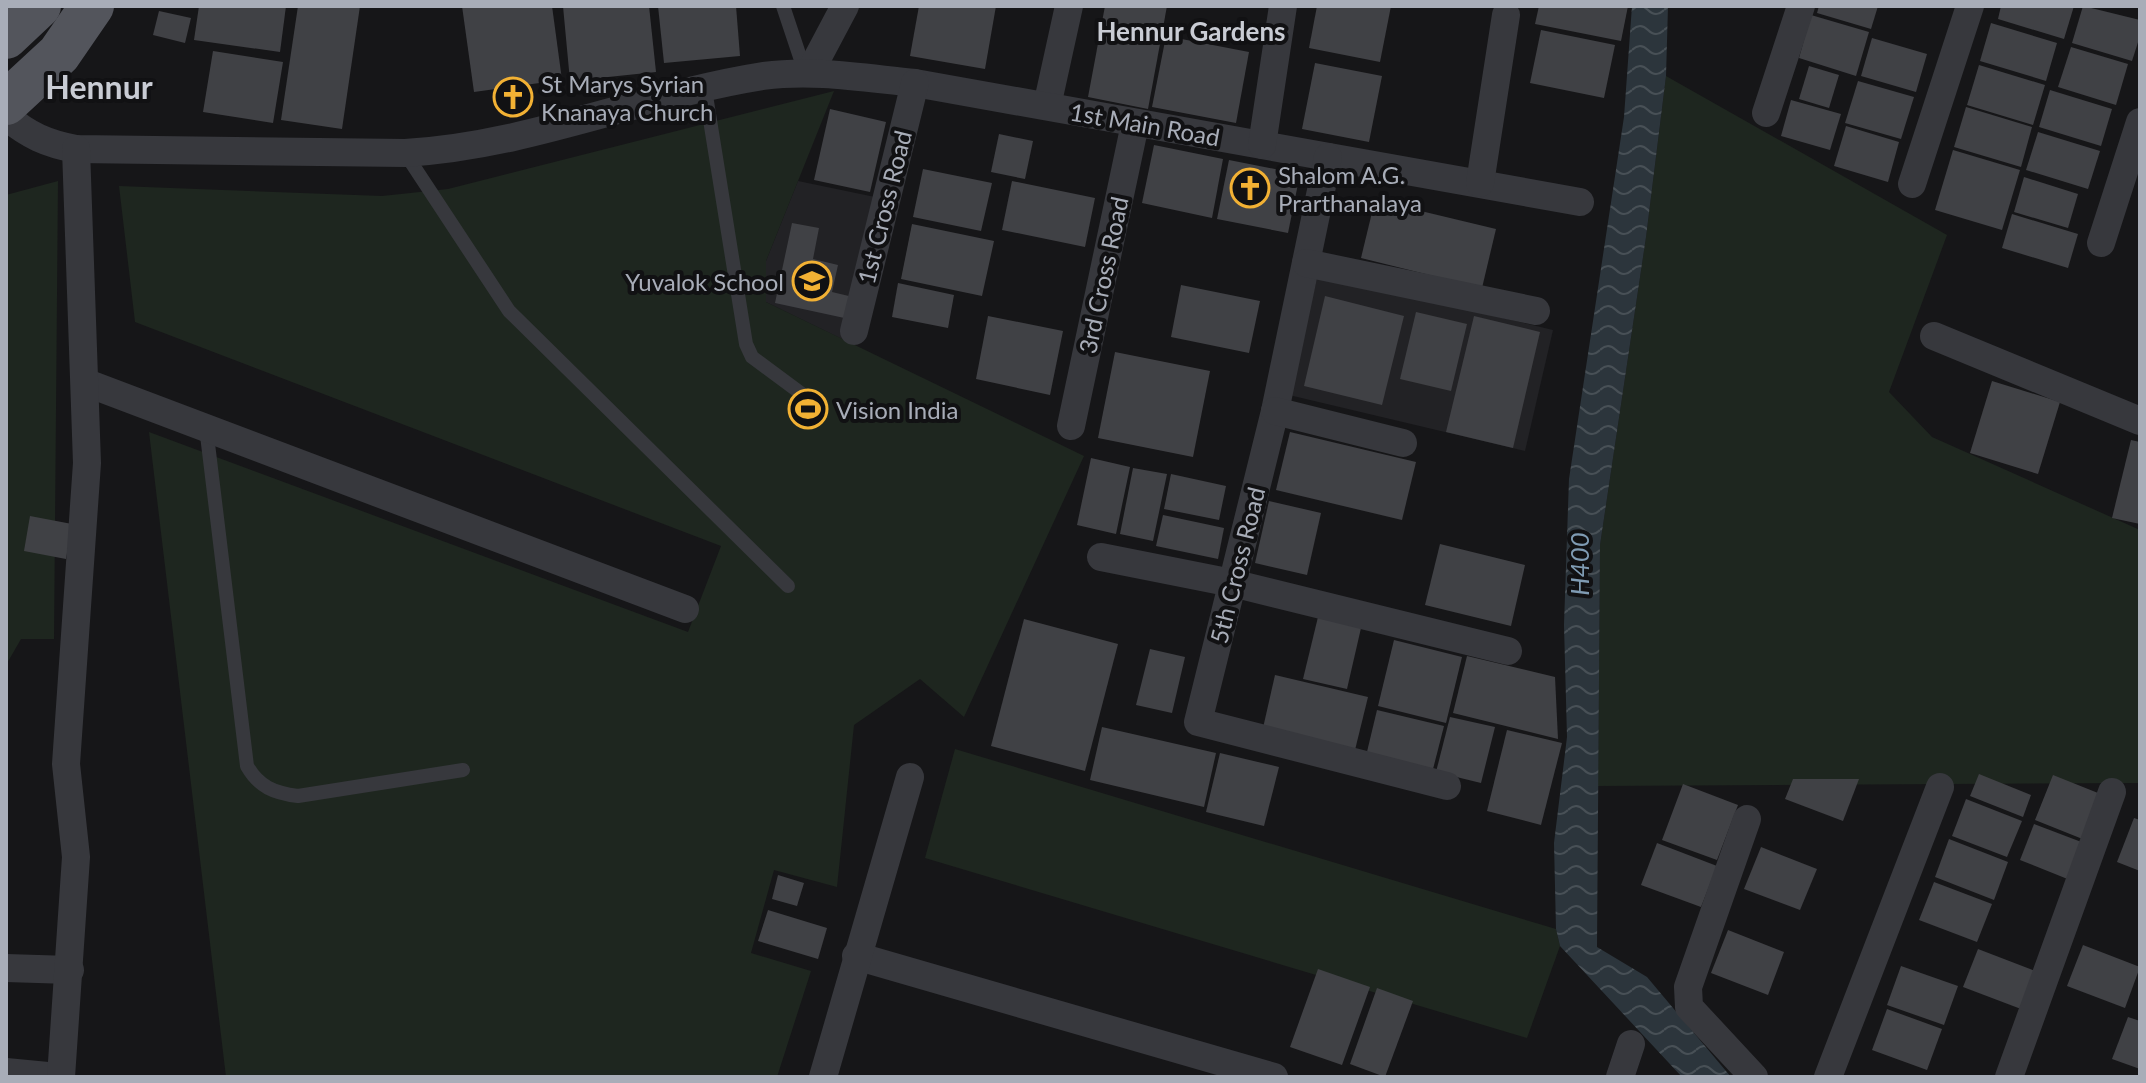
<svg xmlns="http://www.w3.org/2000/svg" width="2146" height="1083" font-family="Lato,sans-serif">
<defs>
<pattern id="water-waves" width="16" height="10" patternUnits="userSpaceOnUse" patternTransform="scale(2)"><rect width="16" height="10" fill="#2c353c"/><path d="M0 5q4-4 8 0t8 0" fill="none" stroke="#485056"/></pattern>
</defs>
<rect width="100%" height="100%" fill="#161618"/>
<g fill="#222225">
<path d="M798,181L875,197L846,341L766,302V261Z"/>
<path d="M1318,274L1553,330L1525,451L1289,395Z"/>
</g>
<g fill="#1e261f">
<path d="M1666,76L1947,235L1889,392L1932,437L2140,530V783L1598,786L1600,545L1646,237Z"/>
<path d="M834,91L766,261V302L1084,456L964,717L920,679L854,725L837,887L774,870L751,953L811,971L777,1077H226L149,432L688,632L721,546L135,322L119,186L382,196L448,189Z"/>
<path d="M58,181L54,639H21L6,665V195Z"/>
<path d="M955,749L1556,929L1560,946L1527,1038L925,858Z"/>
</g>
<path fill="url(#water-waves)" d="M1632,6H1668L1666,76L1646,237L1600,545L1597,947L1647,977L1731,1077H1682L1560,946L1556,929L1554,843L1567,737L1564,625L1569,479L1624,117Z"/>
<g fill="#404145">
<path d="M199,6H286L280,52L194,40Z"/>
<path d="M298,6H360L342,129L281,120Z"/>
<path d="M462,6H552L562,80L474,92Z"/>
<path d="M563,6H649L656,72L570,81Z"/>
<path d="M658,6H736L740,56L664,63Z"/>
<path d="M919,6H996L985,69L910,56Z"/>
<path d="M1105,6H1167L1148,109L1088,97Z"/>
<path d="M1317,6H1391L1380,62L1309,48Z"/>
<path d="M1539,6H1628L1621,41L1535,24Z"/>
<path d="M1819,6H1878L1871,29L1817,13Z"/>
<path d="M2001,6H2074L2064,39L1998,19Z"/>
<path d="M2083,6L2140,20V36L2132,61L2072,43Z"/>
<path d="M159,11L191,18L185,43L153,35Z"/>
<path d="M1811,15L1869,32L1856,76L1799,58Z"/>
<path d="M1991,23L2057,43L2046,81L1980,61Z"/>
<path d="M1541,30L1615,45L1604,98L1530,83Z"/>
<path d="M1166,36L1249,52L1236,123L1152,107Z"/>
<path d="M1872,38L1927,54L1916,92L1861,76Z"/>
<path d="M2071,47L2128,64L2116,105L2058,87Z"/>
<path d="M213,51L283,62L273,123L203,112Z"/>
<path d="M1315,63L1382,76L1369,142L1302,129Z"/>
<path d="M1979,65L2045,85L2033,125L1967,105Z"/>
<path d="M1809,66L1839,75L1829,108L1799,99Z"/>
<path d="M1858,81L1914,97L1901,139L1845,123Z"/>
<path d="M2050,90L2112,109L2101,146L2039,127Z"/>
<path d="M1791,100L1841,114L1830,150L1781,136Z"/>
<path d="M1966,107L2032,127L2021,167L1954,147Z"/>
<path d="M830,109L886,122L870,192L814,180Z"/>
<path d="M1846,126L1899,142L1888,182L1834,166Z"/>
<path d="M2038,132L2100,151L2088,189L2026,170Z"/>
<path d="M999,134L1033,141L1025,179L991,172Z"/>
<path d="M1154,145L1223,159L1212,218L1142,203Z"/>
<path d="M1953,150L2020,170L2002,230L1935,210Z"/>
<path d="M1229,160L1300,174L1288,233L1217,219Z"/>
<path d="M923,169L992,183L981,231L913,217Z"/>
<path d="M2024,177L2078,194L2068,228L2014,212Z"/>
<path d="M1012,181L1095,198L1085,247L1002,230Z"/>
<path d="M1375,200L1496,229L1482,288L1361,258Z"/>
<path d="M2012,214L2078,234L2068,268L2002,248Z"/>
<path d="M792,223L819,228L813,259L838,265L832,292L853,297L849,319L775,303Z"/>
<path d="M912,224L994,241L982,296L901,279Z"/>
<path d="M898,283L954,295L948,328L892,317Z"/>
<path d="M1181,285L1260,301L1249,353L1171,337Z"/>
<path d="M1325,296L1404,316L1382,405L1304,386Z"/>
<path d="M1416,312L1467,324L1451,391L1400,379Z"/>
<path d="M988,316L1063,331L1050,395L976,379Z"/>
<path d="M1474,316L1540,332L1513,448L1446,432Z"/>
<path d="M1115,352L1210,371L1193,457L1098,438Z"/>
<path d="M1992,381L2060,402L2038,474L1970,453Z"/>
<path d="M1290,432L1416,462L1402,520L1276,490Z"/>
<path d="M2131,440L2140,442V524L2112,518Z"/>
<path d="M1091,458L1130,467L1116,534L1077,525Z"/>
<path d="M1133,468L1167,474L1153,541L1120,534Z"/>
<path d="M1171,474L1226,486L1219,520L1164,509Z"/>
<path d="M1269,501L1321,513L1307,575L1255,563Z"/>
<path d="M1163,515L1224,528L1218,559L1156,546Z"/>
<path d="M30,516L72,524L66,559L24,551Z"/>
<path d="M1440,544L1525,565L1511,626L1425,605Z"/>
<path d="M1318,617L1361,628L1347,689L1303,679Z"/>
<path d="M1024,619L1118,644L1085,771L991,746Z"/>
<path d="M1394,640L1462,657L1446,723L1378,706Z"/>
<path d="M1150,649L1185,657L1172,713L1136,705Z"/>
<path d="M1467,656L1555,677L1558,739L1453,713Z"/>
<path d="M1275,675L1368,697L1355,750L1263,728Z"/>
<path d="M1377,710L1444,726L1432,773L1366,756Z"/>
<path d="M1450,717L1495,727L1481,783L1436,772Z"/>
<path d="M1102,727L1216,753L1204,807L1090,780Z"/>
<path d="M1507,730L1562,743L1541,825L1487,811Z"/>
<path d="M1220,753L1279,767L1264,826L1206,812Z"/>
<path d="M1979,774L2031,795L2023,817L1970,796Z"/>
<path d="M2053,775L2103,795L2085,840L2035,820Z"/>
<path d="M1793,779H1859L1843,821L1785,799Z"/>
<path d="M1683,784L1738,805L1717,860L1662,840Z"/>
<path d="M1966,799L2022,821L2007,857L1952,836Z"/>
<path d="M2134,818L2140,820V871L2117,862Z"/>
<path d="M2034,824L2084,843L2070,880L2020,860Z"/>
<path d="M1949,839L2008,862L1994,900L1935,877Z"/>
<path d="M1657,843L1717,866L1701,907L1641,885Z"/>
<path d="M1761,847L1817,869L1800,910L1744,889Z"/>
<path d="M778,875L804,883L797,906L772,899Z"/>
<path d="M1934,882L1992,904L1977,942L1919,920Z"/>
<path d="M768,910L827,928L818,959L758,941Z"/>
<path d="M1728,930L1784,952L1768,995L1711,973Z"/>
<path d="M2083,945L2140,967L2125,1008L2067,986Z"/>
<path d="M1978,949L2035,971L2021,1009L1963,987Z"/>
<path d="M1901,966L1958,986L1944,1025L1887,1005Z"/>
<path d="M1318,969L1370,987L1342,1065L1290,1047Z"/>
<path d="M1377,988L1413,1001L1385,1077L1350,1064Z"/>
<path d="M1887,1009L1942,1029L1927,1070L1872,1050Z"/>
<path d="M2128,1017L2140,1021V1069L2112,1059Z"/>
</g>
<g fill="none" stroke-linecap="round" stroke-linejoin="round">
<g stroke="#37383d" stroke-width="14">
<path d="M783,6L805,72"/>
<path d="M705,89L746,344L752,357L806,397"/>
<path d="M405,153L509,311L788,586"/>
<path d="M206,427L247,766C259,787 274,793 298,796L463,770"/>
</g>
<g stroke="#37383d" stroke-width="28">
<path d="M810,72L845,6"/>
<path d="M1047,106L1069,6"/>
<path d="M1766,113L1801,6"/>
<path d="M6,116C27,135 48,144 76,149L405,153C529,146 642,95 763,76C814,69 864,78 915,83L1580,202"/>
<path d="M1262,145L1283,6"/>
<path d="M1328,157L1275,411L1198,722L1447,786"/>
<path d="M1480,183L1506,15"/>
<path d="M1912,184L1970,6"/>
<path d="M2101,243L2140,122"/>
<path d="M1306,263L1536,311"/>
<path d="M854,331L915,83"/>
<path d="M1934,336L2140,421"/>
<path d="M87,383L685,609"/>
<path d="M1275,411L1403,443"/>
<path d="M1071,426L1135,124"/>
<path d="M1101,557L1232,583L1508,651"/>
<path d="M1747,819L1688,987L1689,1007L1754,1077"/>
<path d="M856,956L1274,1077"/>
<path d="M6,968L70,970"/>
<path d="M6,1072L58,1077"/>
<path d="M61,1077L76,857L66,764L87,463L76,149"/>
<path d="M823,1077L910,777"/>
<path d="M1620,1077L1631,1044"/>
<path d="M1828,1077L1940,787"/>
<path d="M2009,1077L2112,792"/>
</g>
<g stroke="#53555c" stroke-width="44">
<path d="M6,37L39,6"/>
<path d="M6,103L59,54L92,6"/>
</g>
</g>
<defs>
<symbol id="church-ring" viewBox="-11 -11 22 22"><circle r="9.5" fill="#111113" stroke="#f2b134" stroke-width="1.5"/><path d="M-1.2-6h2.4v3.5h3.3v2.4h-3.3V6h-2.4V-.1h-3.3v-2.4h3.3Z" fill="#f2b134"/></symbol>
<symbol id="school-ring" viewBox="-11 -11 22 22"><circle r="9.5" fill="#111113" stroke="#f2b134" stroke-width="1.5"/><path d="M0-5L7-2L0 1L-7-2ZM-4 1L0 2.5L4 1V4Q0 6-4 4Z" fill="#f2b134"/></symbol>
<symbol id="stadium-ring" viewBox="-11 -11 22 22"><circle r="9.5" fill="#111113" stroke="#f2b134" stroke-width="1.5"/><path d="M0-5a6.5 5 0 1 0 0 10a6.5 5 0 1 0 0-10ZM-3.5-1.8h7v3.6h-7Z" fill="#f2b134"/></symbol>
</defs>
<g fill-rule="evenodd">
<use href="#church-ring" x="491" y="75" width="44" height="44"/>
<use href="#church-ring" x="1228" y="166" width="44" height="44"/>
<use href="#school-ring" x="790" y="259" width="44" height="44"/>
<use href="#stadium-ring" x="786" y="387" width="44" height="44"/>
</g>
<g text-anchor="middle" dominant-baseline="central" stroke-width="8" stroke-linejoin="round" paint-order="stroke">
<g font-size="24" fill="#a8adb8" stroke="#111113" text-anchor="start">
<text x="541" y="83">St Marys Syrian<tspan x="541" dy="28">Knanaya Church</tspan></text>
<text x="1278" y="174">Shalom A.G.<tspan x="1278" dy="28">Prarthanalaya</tspan></text>
<text x="784" y="281" text-anchor="end">Yuvalok School</text>
<text x="836" y="409">Vision India</text>
</g>
<g font-size="24" fill="#a8adb8" stroke="#111113">
<text transform="translate(1145 124) rotate(10)">1st Main Road</text>
<text transform="translate(884 207) rotate(-76)">1st Cross Road</text>
<text transform="translate(1103 275) rotate(-78)">3rd Cross Road</text>
<text transform="translate(1237 565) rotate(-76)">5th Cross Road</text>
</g>
<g font-size="26" font-weight="bold" fill="#c9ccd4" stroke="#111113">
<text x="1191" y="31">Hennur Gardens</text>
</g>
<g font-size="26" font-style="italic" fill="#7f9bb3" stroke="#111113">
<text transform="translate(1579 564) rotate(-90)">H400</text>
</g>
<g font-size="32" font-weight="bold" fill="#c9ccd4" stroke="#111113">
<text x="99" y="86">Hennur</text>
</g>
</g>
<rect width="2146" height="1083" fill="none" stroke="#a8adb8" stroke-width="16"/>
</svg>
